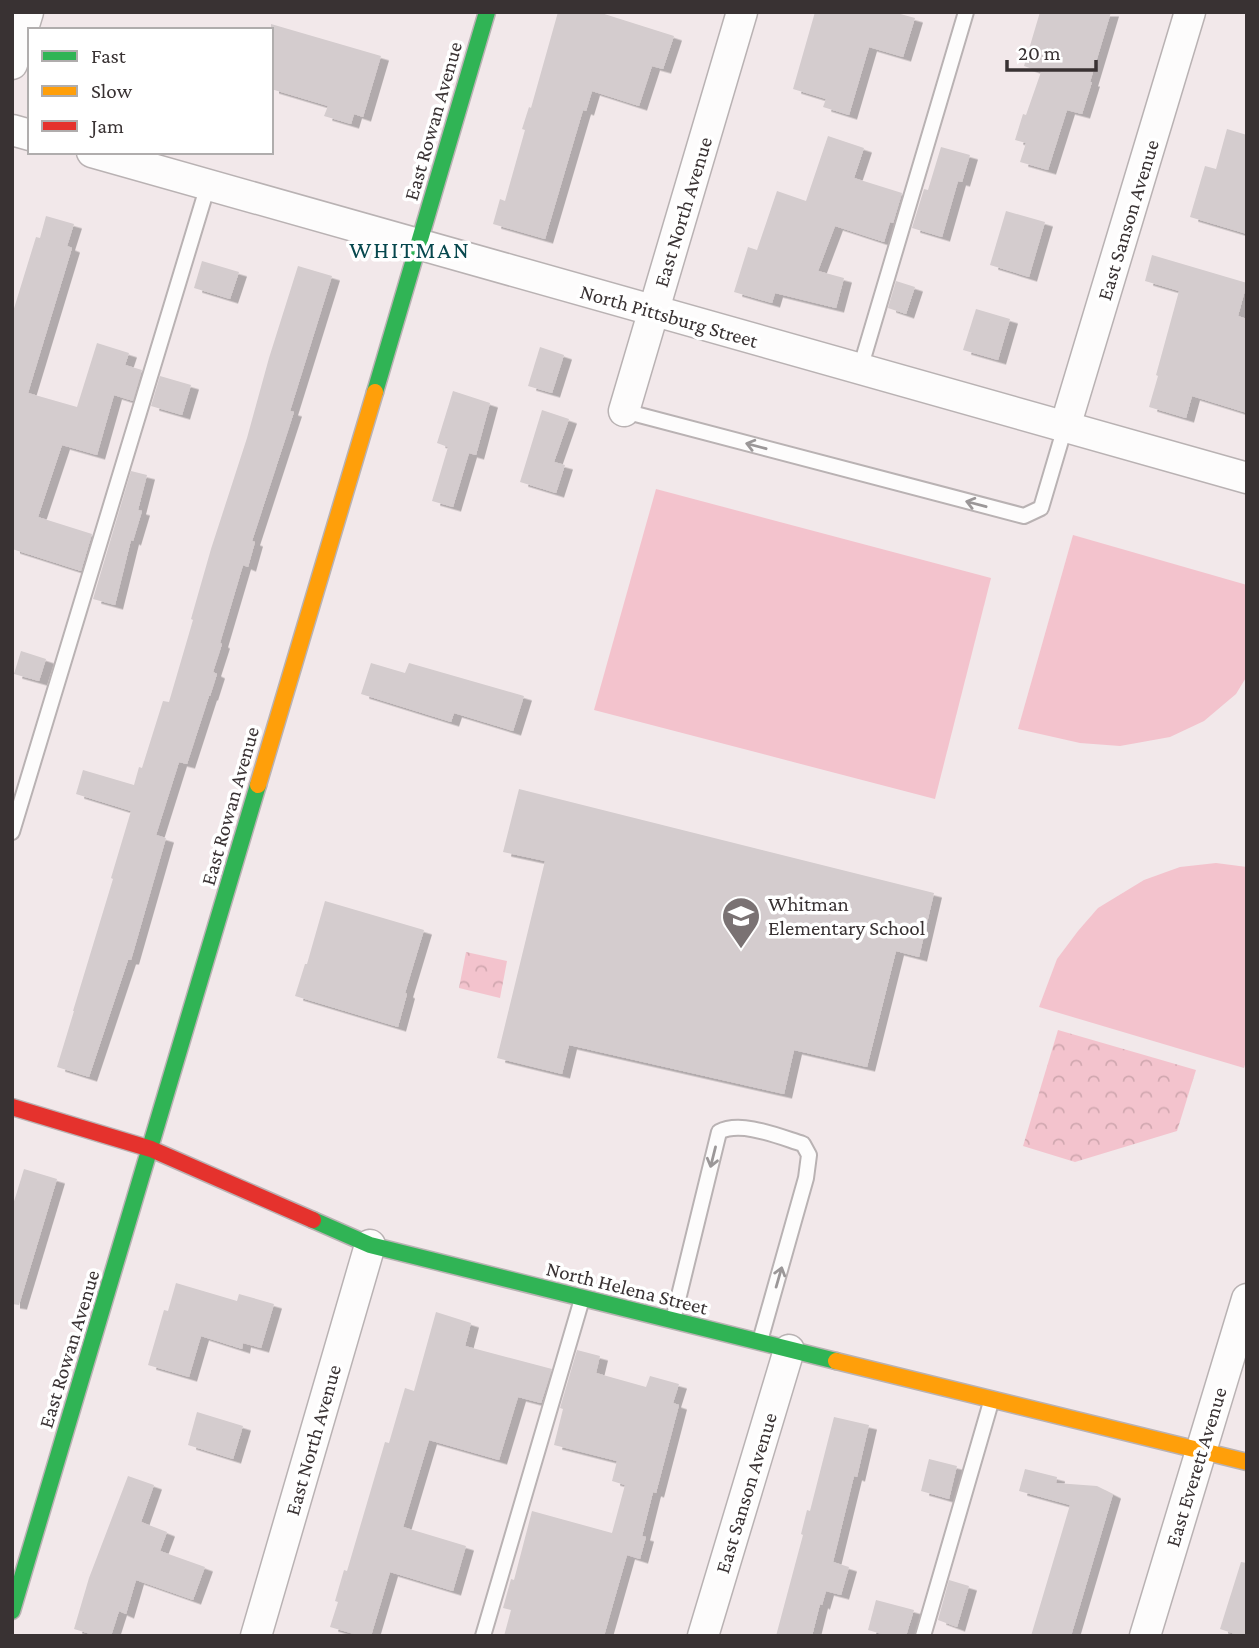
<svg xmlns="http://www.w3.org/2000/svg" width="1259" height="1648" font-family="'Crimson Pro',serif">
<defs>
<pattern id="park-crowns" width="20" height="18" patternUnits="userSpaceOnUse" patternTransform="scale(1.75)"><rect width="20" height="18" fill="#f3c3cd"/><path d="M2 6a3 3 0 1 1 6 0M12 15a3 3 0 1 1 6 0" fill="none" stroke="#d1a8b0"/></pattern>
<filter id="shadow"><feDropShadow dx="8" dy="4.5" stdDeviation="0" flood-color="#0004"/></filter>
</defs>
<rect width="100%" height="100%" fill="#f2e8ea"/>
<g fill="url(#park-crowns)">
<path d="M466,952L507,961L500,998L459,988Z"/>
<path d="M1058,1030L1196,1070L1177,1131L1075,1162L1023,1146Z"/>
</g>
<g fill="#f3c3cd">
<path d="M656,489L991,578L935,799L594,710Z"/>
<path d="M1073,535L1247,585V676L1236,694L1204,721L1170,737L1120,746L1080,743L1018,729Z"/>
<path d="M1216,863L1247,867V1058L1244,1068L1039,1007L1057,959L1078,931L1098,908L1144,880L1180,867Z"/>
</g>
<g fill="#d4ccce" filter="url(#shadow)">
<path d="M558,12H598L674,36L663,69L652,66L639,106L592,91L586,111L583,110L545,239L493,224L500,199L505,201L525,130L522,129L529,107L531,108Z"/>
<path d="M815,12H893L915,18L903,57L869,47L849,115L823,107L826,99L793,89Z"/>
<path d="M1040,12H1111L1090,82H1092L1082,114L1067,110L1048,170L1020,162L1026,143L1015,140L1023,114L1026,115L1041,72L1024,66Z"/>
<path d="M271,24L381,56L363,117L354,114L351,124L324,116L328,106L271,89Z"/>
<path d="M1227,129L1247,135V234L1190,217L1205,166L1216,169Z"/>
<path d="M828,136L864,148L854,178L902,193L893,223L890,222L884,242L835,226L818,271L844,278L836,308L775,293L772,303L734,292L748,247L757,250L777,191L806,201Z"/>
<path d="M941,147L970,155L962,182L958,181L942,237L912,228L924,189L928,190Z"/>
<path d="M1006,211L1045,222L1029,277L990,265Z"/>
<path d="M46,216L74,224L67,246L72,248L28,393L77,407L97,343L129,353L125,365L142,370L133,401L114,395L97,455L62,445L38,517L92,534L81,571L12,549V315L36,237L40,238Z"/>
<path d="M1152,255L1247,283L1238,316L1247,319V413L1192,396L1186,418L1149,407L1158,376L1156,375L1179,291L1145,281Z"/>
<path d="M202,261L239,272L230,299L194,288Z"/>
<path d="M298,266L332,276L290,411L294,412L252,541L255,542L248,567L243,565L220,643L222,644L213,672L217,674L210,696H209L187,764L179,762L156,835L166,838L131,960H128L89,1077L57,1067L74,1011H73L113,879L111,878L131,811L76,794L83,770L134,785L139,767L142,768L163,701L169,702L193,620L191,619L211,549L247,438L269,358Z"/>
<path d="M896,281L915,287L906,314L888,308Z"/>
<path d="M976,309L1010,319L998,360L963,350Z"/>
<path d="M540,347L564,355L552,393L528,386Z"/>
<path d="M160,376L191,385L182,415L151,406Z"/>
<path d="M453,391L490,403L476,455L469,453L453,507L432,501L448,447L437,443Z"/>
<path d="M542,410L569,419L554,462L565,465L556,493L520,482Z"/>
<path d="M131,471L147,475L138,510L142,511L133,541L131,540L115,605L93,599Z"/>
<path d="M21,651L46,659L39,681L14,674Z"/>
<path d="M371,663L405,673L409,663L524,696L513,731L454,713L451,722L361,694Z"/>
<path d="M519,789L934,893L919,957L896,951L867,1067L794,1050L784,1094L569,1045L562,1074L497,1058L545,861L503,852Z"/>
<path d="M325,901L424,930L405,993L407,994L398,1027L295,996L305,964H307Z"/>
<path d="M24,1169L57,1179L19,1305L12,1304V1208Z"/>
<path d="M176,1283L237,1301L239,1294L274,1304L261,1348L243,1343L242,1349L201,1336L189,1377L148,1365L164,1310L168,1311Z"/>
<path d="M436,1312L471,1323L465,1346L552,1369L541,1403L518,1397L499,1460L429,1440L403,1527L466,1546L453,1591L390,1572L371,1636H361L330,1627L338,1602L335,1601L344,1570L347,1571L385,1442L389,1443L405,1388L414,1391Z"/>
<path d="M577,1350L600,1356L596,1373L646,1387L650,1376L679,1384L673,1403L679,1405L656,1493L653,1492L642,1536L646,1537L640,1559L627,1555L604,1636H504L511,1610L503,1608L511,1579L514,1580L532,1511L612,1533L625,1485L612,1481L617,1461L554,1445L563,1409L560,1408Z"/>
<path d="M197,1412L243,1426L233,1459L188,1445Z"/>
<path d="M834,1417L869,1425L857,1477L854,1476L833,1562L849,1567L841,1595L826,1591L822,1605L820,1604L812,1636H776L803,1535L801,1534L807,1510L810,1511Z"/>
<path d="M929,1459L957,1466L949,1499L921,1491Z"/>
<path d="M1025,1469L1057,1477L1056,1483L1097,1486L1113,1494L1071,1636H1031L1070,1505L1019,1491Z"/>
<path d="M128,1476L154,1485L141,1522L167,1532L160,1551L205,1567L193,1600L136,1580L126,1614L119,1611L111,1636H97L74,1629L89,1578Z"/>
<path d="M1241,1562L1247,1563V1636H1241L1220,1629Z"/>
<path d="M949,1580L969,1586L957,1627L938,1620Z"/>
<path d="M876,1600L914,1610L906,1636H889L868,1630Z"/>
</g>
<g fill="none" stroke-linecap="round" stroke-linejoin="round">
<defs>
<g id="lane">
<path d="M860,369L966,12"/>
<path d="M624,411L1024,516L1041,508L1065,427"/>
<path d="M12,832L208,185"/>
<path d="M673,1320L719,1132C741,1120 780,1137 803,1144L809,1155L806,1178L760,1341"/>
<path d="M483,1636L582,1299"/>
<path d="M923,1636L991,1402"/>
</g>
<g id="street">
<path d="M12,64L28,12"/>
<path d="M12,130L30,135"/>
<path d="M92,152L1247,478"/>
<path d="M624,411L742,12"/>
<path d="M1065,427L1190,12"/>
<path d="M256,1636L370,1245"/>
<path d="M703,1636L789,1350"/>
<path d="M1145,1636L1247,1299"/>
</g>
<g id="fast">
<path d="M375,392L487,12"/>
<path d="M313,1220L370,1245L836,1361"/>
<path d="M12,1611L258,785"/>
</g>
<g id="slow">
<path d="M258,785L375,392"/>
<path d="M836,1361L1247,1462"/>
</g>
<path id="jam" d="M12,1107L151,1149L313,1220"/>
</defs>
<use href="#lane" stroke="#b9b2b3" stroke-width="18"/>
<use href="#street" stroke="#b9b2b3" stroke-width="33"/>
<use href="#fast" stroke="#b9b2b3" stroke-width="19"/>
<use href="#slow" stroke="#b9b2b3" stroke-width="19"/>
<use href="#jam" stroke="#b9b2b3" stroke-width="19"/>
<use href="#lane" stroke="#fdfcfc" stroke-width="14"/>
<use href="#street" stroke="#fdfcfc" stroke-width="30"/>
<use href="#fast" stroke="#30b455" stroke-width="16"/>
<use href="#slow" stroke="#ff9f0a" stroke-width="16"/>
<use href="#jam" stroke="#e5322d" stroke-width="16"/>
</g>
<defs><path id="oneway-shaft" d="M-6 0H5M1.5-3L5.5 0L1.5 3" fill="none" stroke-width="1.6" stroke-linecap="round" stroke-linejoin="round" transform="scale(1.75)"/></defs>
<g stroke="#9b9798">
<use href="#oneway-shaft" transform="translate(756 446) rotate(-165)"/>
<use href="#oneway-shaft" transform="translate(976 504) rotate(-165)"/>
<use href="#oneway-shaft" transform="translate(713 1157) rotate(104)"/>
<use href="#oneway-shaft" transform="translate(779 1277) rotate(-74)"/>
</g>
<defs>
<symbol id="school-pin" viewBox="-11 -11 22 30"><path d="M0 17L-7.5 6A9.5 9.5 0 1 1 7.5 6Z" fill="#7a7273" stroke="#fff"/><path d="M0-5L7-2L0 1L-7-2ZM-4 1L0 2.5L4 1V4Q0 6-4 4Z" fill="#fff"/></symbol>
</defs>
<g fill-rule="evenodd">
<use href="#school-pin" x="719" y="894" width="44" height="60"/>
</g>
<g text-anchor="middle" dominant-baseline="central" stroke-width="7" stroke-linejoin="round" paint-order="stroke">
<g font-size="21" fill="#393233" stroke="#fff">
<text transform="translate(433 121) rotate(-74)">East Rowan Avenue</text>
<text transform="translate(683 212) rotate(-73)">East North Avenue</text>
<text transform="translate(1128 220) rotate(-73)">East Sanson Avenue</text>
<text transform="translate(669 316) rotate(16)">North Pittsburg Street</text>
<text transform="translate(230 806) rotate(-74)">East Rowan Avenue</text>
<text transform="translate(627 1288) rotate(14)">North Helena Street</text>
<text transform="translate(69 1349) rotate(-73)">East Rowan Avenue</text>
<text transform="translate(313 1440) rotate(-74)">East North Avenue</text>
<text transform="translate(1196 1467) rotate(-73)">East Everett Avenue</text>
<text transform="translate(746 1493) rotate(-73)">East Sanson Avenue</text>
</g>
<g font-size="21" fill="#393233" stroke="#fff" text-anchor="start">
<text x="768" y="904">Whitman<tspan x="768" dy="24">Elementary School</tspan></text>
</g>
<g font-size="24" letter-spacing="2" fill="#07484e" stroke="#fff">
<text x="410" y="249">WHITMAN</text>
</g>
</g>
<rect width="1259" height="1648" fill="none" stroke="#393233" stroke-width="28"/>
<rect x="28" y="28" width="245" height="126" fill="#ffffff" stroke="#b0adad" stroke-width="2"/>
<rect x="42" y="51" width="35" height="10" fill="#30b455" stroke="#b0adad" stroke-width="2"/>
<text x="91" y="63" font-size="21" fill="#393233">Fast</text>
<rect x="42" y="86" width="35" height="10" fill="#ff9f0a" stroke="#b0adad" stroke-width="2"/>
<text x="91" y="98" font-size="21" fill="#393233">Slow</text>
<rect x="42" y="121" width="35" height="10" fill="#e5322d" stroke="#b0adad" stroke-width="2"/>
<text x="91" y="133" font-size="21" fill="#393233">Jam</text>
<path d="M1007 60v10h89v-10" fill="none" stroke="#393233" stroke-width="3.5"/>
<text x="1018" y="60" font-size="21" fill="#393233" stroke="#ffffff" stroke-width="5" paint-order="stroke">20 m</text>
</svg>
